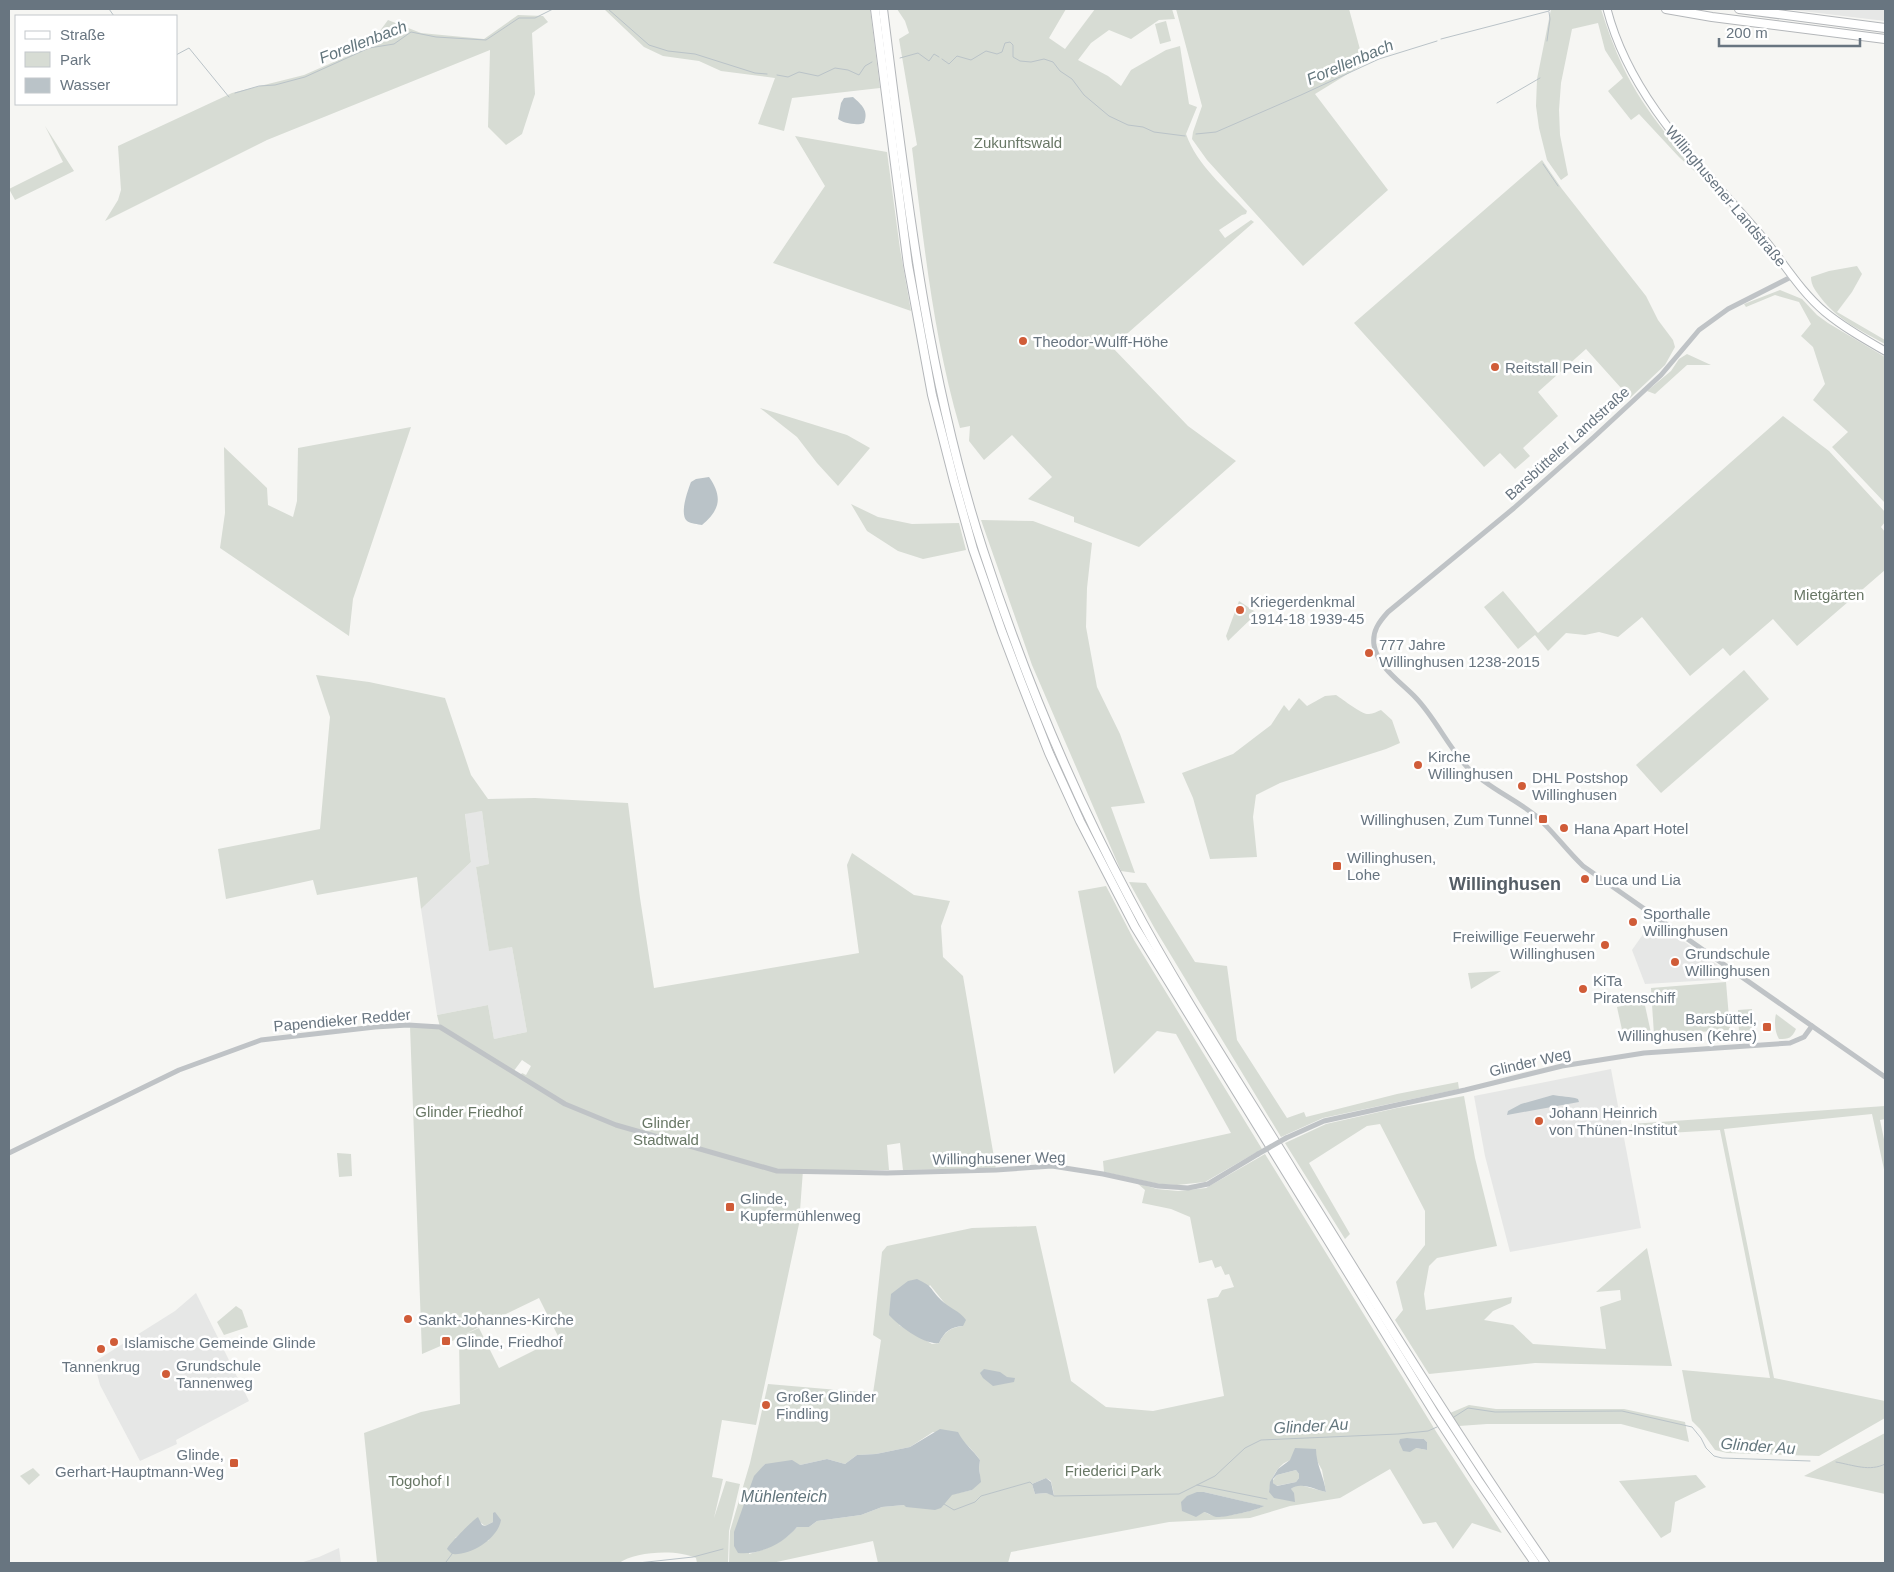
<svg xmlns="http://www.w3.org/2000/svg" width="1894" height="1572" font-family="Helvetica,sans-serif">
<rect width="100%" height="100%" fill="#f6f6f3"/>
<g fill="#e6e7e6">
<path d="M1785,9H1885V21Z"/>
<path d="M482,811L489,864L476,867L489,950L512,947L527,1032L494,1039L488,1005L437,1015L421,909L471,862L465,813Z"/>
<path d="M1653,920L1732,975L1729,979L1645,984L1632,950Z"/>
<path d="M1611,1069L1641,1228L1510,1252L1485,1156L1474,1096Z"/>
<path d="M196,1293L249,1401L176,1440L177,1444L140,1461L100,1385L94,1362L175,1311Z"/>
<path d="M339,1548L341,1563H300L319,1557Z"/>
</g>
<g fill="#d7dcd4" fill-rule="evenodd">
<path d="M604,9H870L880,88L792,98L784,131L758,124L775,78L721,71L699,61L663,56L644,47Z"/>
<path d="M897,9H1066L1049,38L1065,49L1095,9H1172L1175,19L1159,20L1131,39L1109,30L1091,43L1078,60L1108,76L1121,86L1131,70L1166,50L1180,46L1189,104L1197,107L1186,134C1197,165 1225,188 1247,211L1246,214L1242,215L1219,230L1225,238L1251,220L1254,222L1112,347L1188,426L1236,461L1139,547L1074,522V517L1028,499L1052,477L1012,435L984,460L969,441L970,426L960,428C933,336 924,243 912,148L917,145L899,39L909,33L905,21Z"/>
<path d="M1176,9H1349L1364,64L1315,94L1388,190L1303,266L1207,160L1192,139L1193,132L1202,106Z"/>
<path d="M1551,9H1601C1607,28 1614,48 1623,67C1645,113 1679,150 1713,188L1679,157L1639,114L1631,120L1608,91L1623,78L1605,50L1598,23L1572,29L1561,83L1559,110L1560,135L1568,175L1561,180L1547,160L1539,128L1536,106L1537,79Z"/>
<path d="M518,15L543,16L548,22L532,33L535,94L522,134L506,145L488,127L490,50L267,140L105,221L118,200L121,190L118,146L232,93L304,75L368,47L388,20L421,33L484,39Z"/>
<path d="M1166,21L1171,41L1160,44L1155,24Z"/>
<path d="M45,126L74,171L15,200L9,189L63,162Z"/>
<path d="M795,136L887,152L900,249L911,311L773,263L825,186Z"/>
<path d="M1542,160L1562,189L1646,296L1658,320L1673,340L1675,347L1665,365L1630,398L1586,349L1538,392L1558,416L1523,448L1530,456L1515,469L1500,453L1484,467L1354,323Z"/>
<path d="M1857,266L1862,274L1852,292L1837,312L1885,340V344C1860,330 1839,321 1821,298C1816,291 1811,286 1811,277L1829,271Z"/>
<path d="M1780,290L1802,299L1817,315L1828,323L1885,357V503L1832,447L1848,432L1813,400L1825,384L1813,347L1801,336L1811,324L1799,302L1775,295L1746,307L1744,304Z"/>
<path d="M1687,354L1711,365H1687L1655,394L1647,391L1671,371L1679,359Z"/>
<path d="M760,408L847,435L870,448L838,486L817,463L797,437Z"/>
<path d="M1783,416L1829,451L1885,512V522L1881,527L1885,532V570L1797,646L1773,619L1730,656L1723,648L1690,676L1642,617L1618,637L1599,632L1585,635L1566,633L1548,651L1535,635L1518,649L1484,607L1503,591L1538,633Z"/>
<path d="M411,427L353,599L349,636L220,548L225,513L224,447L267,488L268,505L293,517L297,501L298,448Z"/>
<path d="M851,504L878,517L912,524L959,523L966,550L923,559L898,551L867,531Z"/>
<path d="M981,520L1033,521L1092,543L1087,588L1086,627L1097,687L1120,734L1145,803L1111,807L1135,873L1121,871L1032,665Z"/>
<path d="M1239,601L1257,613L1228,641L1226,636Z"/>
<path d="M1744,670L1769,699L1661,793L1636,765Z"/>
<path d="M316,675L369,682L445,698L471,775L488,799L535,798L628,803L640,898L654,988L859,953L847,865L852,853L914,895L950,901L941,926L943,957L963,976L996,1169L903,1170L900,1143L887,1145L889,1170H803L799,1224L756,1425L722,1420L712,1477L723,1479L714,1518L726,1481L740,1484L729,1531L728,1563H697L696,1558C678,1549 635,1551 619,1563H365L377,1562L364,1433L421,1412L460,1404L459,1338L422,1354L410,1026L440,1027L437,1015L488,1005L494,1039L527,1032L512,947L489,951L476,867L489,864L482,811L465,814L471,862L421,909L417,877L317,895L313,880L226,899L218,849L320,829L330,717ZM522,1060L531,1066L526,1075L522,1073L520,1076L513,1072ZM539,1298L559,1338L499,1368L479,1328L463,1335ZM494,1518L493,1533L488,1541L455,1538L463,1533L474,1522H480L485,1526L493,1522Z"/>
<path d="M1336,695C1344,700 1362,715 1369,714C1373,714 1378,711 1381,710L1392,720L1400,743L1386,749L1280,783L1256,795L1253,817L1257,857L1210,859L1193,798L1182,773L1233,754L1271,725L1284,705L1289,711L1299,698L1307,706L1325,696Z"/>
<path d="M1129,882L1146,883L1195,962L1227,966L1237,1040L1287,1118L1304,1112L1306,1117L1397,1094L1458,1082L1459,1089L1323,1118L1281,1137L1155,929Z"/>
<path d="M1106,886L1134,940L1262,1149L1205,1182L1177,1185L1159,1184L1104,1172L1103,1161L1231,1133L1176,1034L1157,1031L1114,1074L1078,891Z"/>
<path d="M1501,971L1471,989L1468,973Z"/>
<path d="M1726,982L1730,1030L1654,1035L1651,988Z"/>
<path d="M1644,1001L1651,1033L1624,1039L1617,1007Z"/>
<path d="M1752,1009L1753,1031L1739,1032L1738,1010Z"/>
<path d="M1776,1014L1796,1029C1792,1038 1789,1039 1779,1039C1775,1033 1774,1021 1776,1014Z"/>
<path d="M1464,1096L1475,1158L1497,1246L1437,1258L1429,1266L1424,1294L1426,1310L1512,1297L1511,1303L1493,1311L1484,1320L1513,1325L1533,1344L1606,1349L1600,1307L1621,1300L1620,1290L1596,1292L1647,1248L1672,1366L1535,1363L1429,1374L1395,1320L1403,1310L1396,1282L1425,1245V1211L1380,1124L1367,1126L1309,1163L1350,1234L1345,1239L1285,1143L1326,1124L1397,1108Z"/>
<path d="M1885,1106V1119L1880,1120L1885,1144V1174L1872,1114L1724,1129L1774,1378L1885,1401V1418L1819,1456L1727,1453L1715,1450L1700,1429L1692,1421L1682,1370L1770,1378L1720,1130L1633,1135L1631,1124Z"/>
<path d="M337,1153L351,1154L352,1176L339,1177Z"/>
<path d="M1265,1154L1437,1433L1502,1533L1472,1523L1453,1549L1436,1522L1423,1524L1390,1469L1340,1498L1290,1506L1250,1518L1169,1522L1011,1552L1008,1563H878L873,1541L772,1563H729L730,1531L750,1463L768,1384L873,1393L881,1340L873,1335L882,1252L887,1246L972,1228L1036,1226L1071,1381L1106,1407L1153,1411L1224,1396L1207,1299L1218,1297L1222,1290L1234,1287L1229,1274L1225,1275L1221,1266L1215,1268L1212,1260L1199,1263L1190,1217L1171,1209L1142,1203L1145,1190L1137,1183L1157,1189L1178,1191L1206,1188ZM930,1285L963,1326C950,1328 945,1331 939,1343L932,1344L899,1325ZM933,1432C942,1434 953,1435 961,1440C965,1442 977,1455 980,1460L979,1468L980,1474L972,1490L904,1505L882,1507L861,1515L817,1521L809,1527H797C784,1542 767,1549 749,1554L761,1469L765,1464L800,1465L827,1459L845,1464L857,1455L876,1454L910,1447ZM1407,1438L1424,1439L1427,1442V1450L1416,1448ZM1316,1459L1322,1470L1326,1492L1300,1485L1295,1486L1291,1489L1269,1492C1270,1480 1278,1463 1291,1460C1299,1458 1308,1459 1316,1459ZM1046,1478L1051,1481L1054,1495L1046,1493L1035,1494L1032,1484ZM1204,1492L1263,1506C1258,1510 1223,1518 1215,1516C1212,1516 1207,1513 1204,1512Z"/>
<path d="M236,1306L242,1310L248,1327L224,1335L217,1322Z"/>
<path d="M1469,1405L1496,1409H1624L1685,1422L1689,1442L1621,1424H1487L1459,1426L1450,1413Z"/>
<path d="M1885,1433V1494L1804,1476Z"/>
<path d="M33,1468L40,1475L29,1485L20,1476Z"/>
<path d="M1296,1470L1299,1474V1478L1296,1482L1276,1486L1273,1483V1480L1277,1475Z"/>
<path d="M1696,1475L1706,1487L1675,1502L1671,1532L1661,1538L1619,1481Z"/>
</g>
<g fill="#bac3c8" fill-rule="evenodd">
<path d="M853,97C862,105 869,111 864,123C857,126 843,123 838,119L841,103L844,98Z"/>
<path d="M709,477C723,497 720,510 702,525C698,524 691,524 687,521C679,514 688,490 691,482L696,479Z"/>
<path d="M1553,1095C1561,1097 1570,1096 1578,1099L1579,1102L1507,1115L1508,1111L1521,1104Z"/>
<path d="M917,1279C934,1287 929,1288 941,1300C949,1308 960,1311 966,1320L963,1326C950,1327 945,1331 939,1343C924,1345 899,1326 889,1315L891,1294L908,1281Z"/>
<path d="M984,1369L1000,1372L1007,1377L1015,1378L1014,1382L993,1386L983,1378L980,1373Z"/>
<path d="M940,1429L958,1432C964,1444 973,1450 980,1460L979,1468L981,1482L972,1490L952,1495L941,1508L935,1510L906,1507L904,1505L882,1507L861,1515L817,1521L809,1527H797C783,1544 760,1555 738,1553L734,1546V1532L754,1476L765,1464L792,1460L800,1465L827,1459L845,1464L857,1455L876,1454L910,1447Z"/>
<path d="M1407,1438L1424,1439L1427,1442V1450L1416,1448L1410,1452L1403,1451L1399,1442L1400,1439Z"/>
<path d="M1295,1448L1316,1449C1316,1464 1324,1477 1326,1492C1316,1490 1300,1481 1291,1489L1294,1493L1295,1502L1274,1498L1269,1492L1270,1482L1278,1469L1290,1460ZM1296,1470L1299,1474V1478L1296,1482L1277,1486L1273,1483V1479L1277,1475Z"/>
<path d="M1046,1478L1051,1482L1054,1496L1046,1493L1035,1494L1032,1484Z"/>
<path d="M1197,1492H1204L1264,1506C1258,1510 1223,1518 1216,1517C1212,1516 1208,1513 1204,1512L1196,1517L1182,1511L1181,1502L1187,1496Z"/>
<path d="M495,1512L501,1520C498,1539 470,1556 452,1554L447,1549C449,1544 474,1519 478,1517L482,1525L485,1526L493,1522V1513Z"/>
</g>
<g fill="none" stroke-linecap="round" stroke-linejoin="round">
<g stroke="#bac3c8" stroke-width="1">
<path d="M109,9L114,16"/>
<path d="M608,9L649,45L668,51L695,54L755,73L767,74"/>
<path d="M1441,39L1549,11L1550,9"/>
<path d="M1547,41L1550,19L1549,12"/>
<path d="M176,55L189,48L229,97"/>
<path d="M900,58L918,53L929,61L934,54L939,57"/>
<path d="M942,59L949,64L957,56L971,60L986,51L997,54L1002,52L1005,43L1010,42L1013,45V57L1020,61L1031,62L1044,59L1053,62L1060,71L1072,79L1084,95L1109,116L1128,125L1143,127L1154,132L1185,136"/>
<path d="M777,75L788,77L799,72L818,76L835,68L848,70L859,75L865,66L872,62"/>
<path d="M235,93L259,86L275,85L305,77L369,48L394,44L411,32L436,37L486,40L519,18H535L553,9"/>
<path d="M1497,103L1540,78"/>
<path d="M1196,134L1216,132L1301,95L1379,59L1437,41"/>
<path d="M1543,164L1558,186"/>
<path d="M1454,1417L1468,1408L1495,1412L1622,1411L1692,1427L1701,1438L1706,1448L1714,1456L1722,1458L1810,1461"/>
<path d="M1836,1462C1853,1465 1870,1472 1885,1464"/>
<path d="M1197,1485L1267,1499"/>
<path d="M1054,1496L1179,1494L1215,1476L1245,1448L1261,1440L1398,1434L1428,1431L1437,1427"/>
<path d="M944,1504L954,1510L975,1502L981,1496L1030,1482L1032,1484"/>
<path d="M446,1562L452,1554"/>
<path d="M638,1563L693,1557L723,1549"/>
</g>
<defs>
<path id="major" d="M1607,9C1631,102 1704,168 1764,239C1784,263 1800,291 1825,312C1843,327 1864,339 1885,351"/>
<g id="highway">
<path d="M875,9L908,265L932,395L954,481L973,549L1002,632L1021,682L1049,753L1080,821L1135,927L1435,1414L1478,1480L1535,1563"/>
<path d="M883,9C906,191 926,374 983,550C1022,670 1070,787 1130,899C1179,992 1239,1082 1294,1172C1376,1304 1457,1436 1545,1563"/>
<path d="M1666,9L1712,17L1885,39"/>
<path d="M1739,9L1885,28"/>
</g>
</defs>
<use href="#major" stroke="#b3b7ba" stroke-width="9"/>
<use href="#highway" stroke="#b4b7ba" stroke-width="10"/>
<g stroke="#bfc3c6" stroke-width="5">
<path d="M1793,276L1728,309L1699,330L1661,375L1594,437L1514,508L1388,612C1379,622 1372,631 1374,645C1378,668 1401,682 1416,698C1436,719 1448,747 1468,768C1488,788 1514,798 1536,816C1553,831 1566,850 1583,866L1885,1077"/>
<path d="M1286,1138L1324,1121L1465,1090L1562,1066L1644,1053L1790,1043L1804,1037L1812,1026"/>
<path d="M9,1153L179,1070L261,1040L375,1027L408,1025L440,1027L565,1104L616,1125L777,1171L887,1173L996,1170L1052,1166L1103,1174L1158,1186L1188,1188L1208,1184L1258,1154"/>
</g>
<use href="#major" stroke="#fff" stroke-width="7"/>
<use href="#highway" stroke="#fff" stroke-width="8"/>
<path stroke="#bfc3c6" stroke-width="5" d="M1258,1154L1286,1138"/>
</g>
<g fill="#d05c38" stroke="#fff" stroke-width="2">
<circle cx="1023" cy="341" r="5"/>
<circle cx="1495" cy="367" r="5"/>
<circle cx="1240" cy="610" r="5"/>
<circle cx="1369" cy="653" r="5"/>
<circle cx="1418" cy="765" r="5"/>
<circle cx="1522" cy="786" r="5"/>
<rect x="1538" y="814" width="10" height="10" rx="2.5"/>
<circle cx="1564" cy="828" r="5"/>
<rect x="1332" y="861" width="10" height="10" rx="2.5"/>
<circle cx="1585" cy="879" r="5"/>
<circle cx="1633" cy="922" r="5"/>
<circle cx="1605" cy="945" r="5"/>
<circle cx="1675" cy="962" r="5"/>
<circle cx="1583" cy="989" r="5"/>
<rect x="1762" y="1022" width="10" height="10" rx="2.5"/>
<circle cx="1539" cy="1121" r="5"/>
<rect x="725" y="1202" width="10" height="10" rx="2.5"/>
<circle cx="408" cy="1319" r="5"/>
<rect x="441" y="1336" width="10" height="10" rx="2.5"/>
<circle cx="114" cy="1342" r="5"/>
<circle cx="101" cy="1349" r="5"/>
<circle cx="166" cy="1374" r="5"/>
<circle cx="766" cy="1405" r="5"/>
<rect x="229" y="1458" width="10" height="10" rx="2.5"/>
</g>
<g text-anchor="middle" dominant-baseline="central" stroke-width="5" stroke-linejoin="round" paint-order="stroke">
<g font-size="15" fill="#697866" stroke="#fff">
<text x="1018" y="142">Zukunftswald</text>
<text x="1829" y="594">Mietgärten</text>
<text x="469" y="1111">Glinder Friedhof</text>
<text x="666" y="1122">Glinder<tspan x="666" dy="17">Stadtwald</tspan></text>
<text x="1113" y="1470">Friederici Park</text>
<text x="419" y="1480">Togohof I</text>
</g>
<g font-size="15" fill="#687580" stroke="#fff">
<text transform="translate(1726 196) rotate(50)">Willinghusener Landstraße</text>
<text transform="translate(1567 443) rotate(-42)">Barsbütteler Landstraße</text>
<text transform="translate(342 1020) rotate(-5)">Papendieker Redder</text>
<text transform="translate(1530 1062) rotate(-13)">Glinder Weg</text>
<text transform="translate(999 1158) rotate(-1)">Willinghusener Weg</text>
</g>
<g font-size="15" fill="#687580" stroke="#fff" text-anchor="start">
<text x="1033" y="341">Theodor-Wulff-Höhe</text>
<text x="1505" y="367">Reitstall Pein</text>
<text x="1250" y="601">Kriegerdenkmal<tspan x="1250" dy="17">1914-18 1939-45</tspan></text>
<text x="1379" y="644">777 Jahre<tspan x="1379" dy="17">Willinghusen 1238-2015</tspan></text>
<text x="1428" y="756">Kirche<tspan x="1428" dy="17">Willinghusen</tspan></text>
<text x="1532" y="777">DHL Postshop<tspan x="1532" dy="17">Willinghusen</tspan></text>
<text x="1533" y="819" text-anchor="end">Willinghusen, Zum Tunnel</text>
<text x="1574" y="828">Hana Apart Hotel</text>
<text x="1347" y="857">Willinghusen,<tspan x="1347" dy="17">Lohe</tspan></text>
<text x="1595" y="879">Luca und Lia</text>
<text x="1643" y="913">Sporthalle<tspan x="1643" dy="17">Willinghusen</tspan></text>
<text x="1595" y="936" text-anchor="end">Freiwillige Feuerwehr<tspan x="1595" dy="17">Willinghusen</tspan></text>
<text x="1685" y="953">Grundschule<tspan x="1685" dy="17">Willinghusen</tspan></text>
<text x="1593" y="980">KiTa<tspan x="1593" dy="17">Piratenschiff</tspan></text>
<text x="1757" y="1018" text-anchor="end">Barsbüttel,<tspan x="1757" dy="17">Willinghusen (Kehre)</tspan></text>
<text x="1549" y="1112">Johann Heinrich<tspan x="1549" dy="17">von Thünen-Institut</tspan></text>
<text x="740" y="1198">Glinde,<tspan x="740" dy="17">Kupfermühlenweg</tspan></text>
<text x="418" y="1319">Sankt-Johannes-Kirche</text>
<text x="456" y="1341">Glinde, Friedhof</text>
<text x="124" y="1342">Islamische Gemeinde Glinde</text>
<text x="176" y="1365">Grundschule<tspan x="176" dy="17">Tannenweg</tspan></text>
<text x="101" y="1366" text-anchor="middle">Tannenkrug</text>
<text x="776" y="1396">Großer Glinder<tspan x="776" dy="17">Findling</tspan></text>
<text x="224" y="1454" text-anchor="end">Glinde,<tspan x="224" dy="17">Gerhart-Hauptmann-Weg</tspan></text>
</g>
<g font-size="16" font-style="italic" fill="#63767d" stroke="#fff">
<text transform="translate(363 42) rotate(-21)">Forellenbach</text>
<text transform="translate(1350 62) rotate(-23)">Forellenbach</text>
<text transform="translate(1311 1426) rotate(-3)">Glinder Au</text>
<text transform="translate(1758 1446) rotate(4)">Glinder Au</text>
<text x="784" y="1496">Mühlenteich</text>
</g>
<g font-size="18" font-weight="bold" fill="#555e66" stroke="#fff">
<text x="1505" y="884">Willinghusen</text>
</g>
</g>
<rect width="1894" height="1572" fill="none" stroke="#687580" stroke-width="20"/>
<rect x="15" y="15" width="162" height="90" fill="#ffffff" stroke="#c3c8cc"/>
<rect x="25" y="31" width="25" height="8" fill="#ffffff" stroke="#c3c8cc"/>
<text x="60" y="40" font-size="15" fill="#687580">Straße</text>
<rect x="25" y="52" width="25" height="15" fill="#d7dcd4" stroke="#c3c8cc"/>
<text x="60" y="65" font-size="15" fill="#687580">Park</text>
<rect x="25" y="78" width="25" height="15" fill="#bac3c8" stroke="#c3c8cc"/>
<text x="60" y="90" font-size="15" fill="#687580">Wasser</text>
<path d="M1719 38v8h141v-8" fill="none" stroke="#687580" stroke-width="2.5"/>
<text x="1726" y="38" font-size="15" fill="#687580" stroke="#ffffff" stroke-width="4" paint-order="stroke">200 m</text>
</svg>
